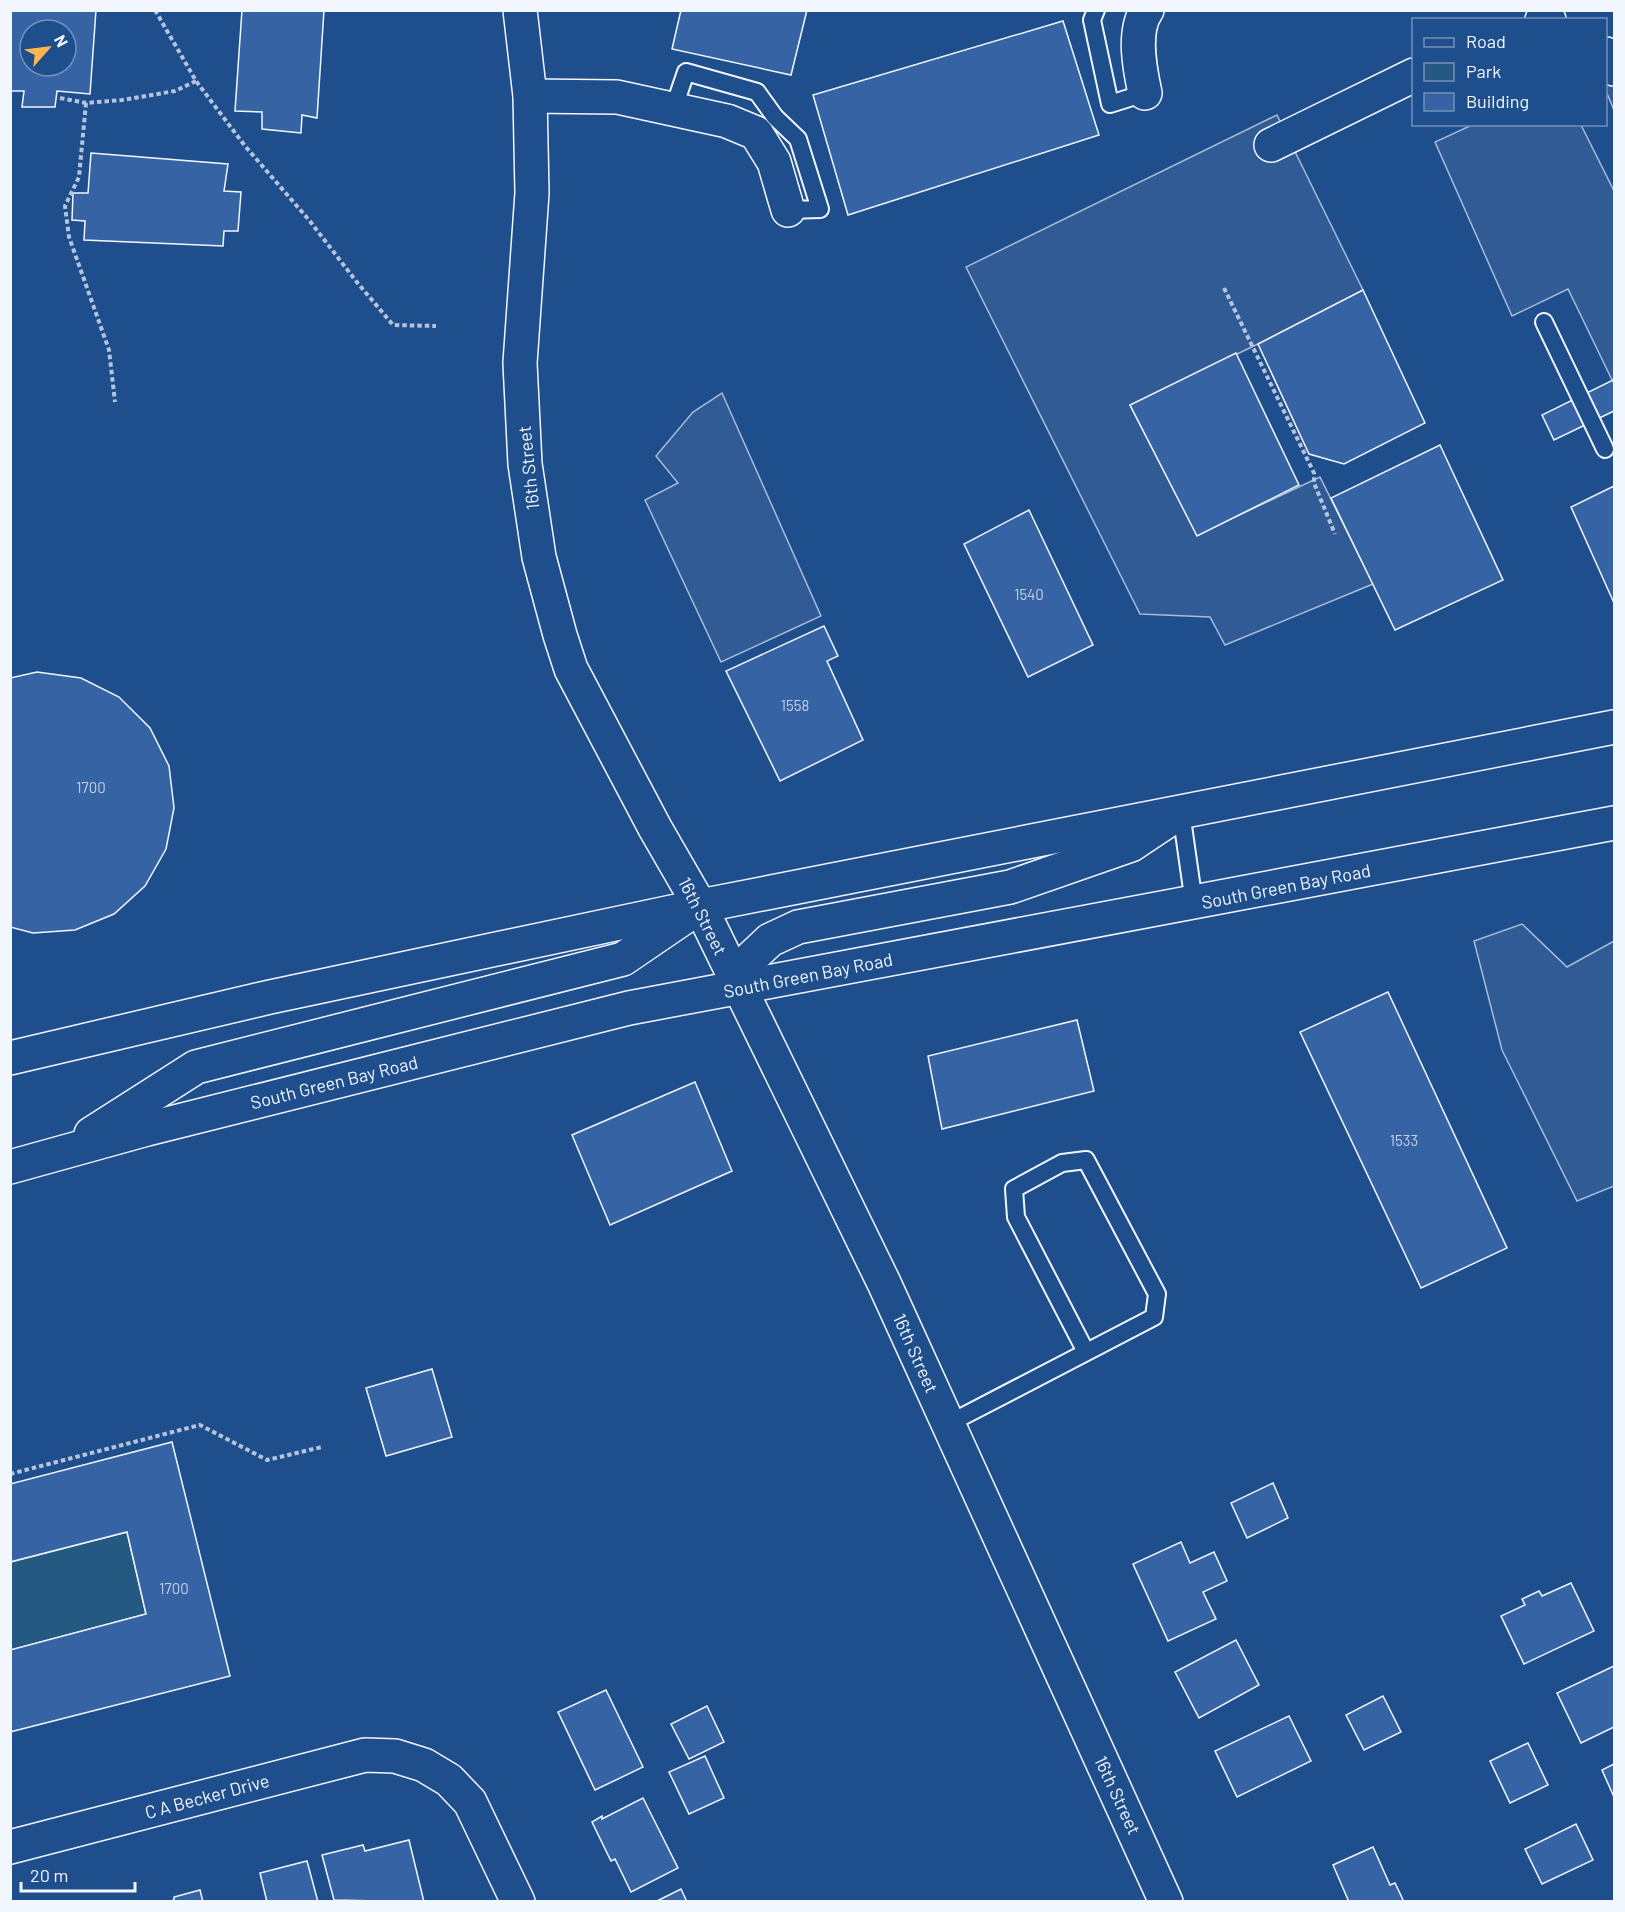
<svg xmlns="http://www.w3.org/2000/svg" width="1625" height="1912" font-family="Barlow,sans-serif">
<rect width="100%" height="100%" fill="#1f4e8c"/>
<path fill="#245a82" stroke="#a8bbd7" stroke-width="1.5" d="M127,1532L146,1614L11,1650V1562Z"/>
<g fill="#305b95" stroke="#a8bbd7" stroke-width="1.5">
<path d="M1614,46V110L1606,91V50Z"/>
<path d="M1277,115L1363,290L1258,344L1130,405L1197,535L1320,477L1373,584L1225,645L1210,617L1140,614L966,267Z"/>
<path d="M1472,125H1581L1614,191V384L1568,289L1512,316L1435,142Z"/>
<path d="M722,393L821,616L721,662L645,500L678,483L656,456L693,412Z"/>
<path d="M1522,924L1567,967L1614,941V1186L1577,1201L1502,1050L1474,941Z"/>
</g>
<g fill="#3563a3" stroke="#f2f6ff" stroke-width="1.5" fill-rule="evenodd">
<path d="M11,10H96L90,94L57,91L55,107H22L24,91H10ZM30,30H66V66H30Z"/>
<path d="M242,10H324L317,118L302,115L301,133L262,129V112L235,111Z"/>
<path d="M681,10H807L791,75L672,49Z"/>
<path d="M1063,21L1099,135L848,215L813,95Z"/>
<path d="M91,153L228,164L224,191L241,192L238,231H224L223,246L84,240L85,221L72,220L73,193H88Z"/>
<path d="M1363,290L1425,423L1344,464L1309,454L1258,344Z"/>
<path d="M1236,353L1299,485L1197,536L1130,405Z"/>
<path d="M1613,380L1614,384V411L1554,440L1542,415Z"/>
<path d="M1440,445L1503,580L1395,630L1331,498Z"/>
<path d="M1614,486V603L1571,507Z"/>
<path d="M1029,510L1093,645L1028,677L964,544Z"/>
<path d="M824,626L838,656L827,661L863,740L780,781L726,671Z"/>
<path d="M37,672L81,678L119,697L150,728L169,766L174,808L166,849L145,886L114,914L75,930L33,933L10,927V678Z"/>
<path d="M1388,992L1507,1248L1421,1288L1300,1032Z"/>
<path d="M1077,1020L1094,1091L942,1129L928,1056Z"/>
<path d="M695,1082L732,1171L610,1225L572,1135Z"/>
<path d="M432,1369L452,1437L386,1456L366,1388Z"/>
<path d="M172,1442L230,1676L10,1732V1650L146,1614L127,1532L10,1562V1484Z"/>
<path d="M1273,1483L1288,1518L1247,1538L1231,1503Z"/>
<path d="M1181,1542L1190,1563L1214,1552L1227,1581L1203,1592L1216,1619L1168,1641L1133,1564Z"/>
<path d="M1571,1583L1594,1631L1524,1664L1501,1616L1525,1605L1522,1599L1539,1591L1542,1596Z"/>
<path d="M1236,1640L1259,1685L1199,1718L1175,1672Z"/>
<path d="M1614,1666V1727L1581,1743L1557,1693Z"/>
<path d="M606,1690L643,1767L595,1790L558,1712Z"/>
<path d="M1383,1696L1401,1732L1364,1750L1346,1715Z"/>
<path d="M707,1706L724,1742L689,1759L671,1724Z"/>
<path d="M1289,1716L1311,1761L1237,1797L1215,1751Z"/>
<path d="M1528,1743L1548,1785L1510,1803L1490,1761Z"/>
<path d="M705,1756L724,1798L689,1814L669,1772Z"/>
<path d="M1614,1764V1797L1602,1770Z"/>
<path d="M643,1798L678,1868L631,1892L615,1859L611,1861L592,1822L602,1816V1819Z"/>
<path d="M1576,1824L1593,1860L1542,1884L1525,1849Z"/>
<path d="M409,1840L424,1902L334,1900L322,1855L363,1845L365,1851Z"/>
<path d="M1373,1847L1390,1885L1395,1883L1404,1902H1349L1333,1865Z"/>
<path d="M307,1861L318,1902H267L260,1873Z"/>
<path d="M681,1889L687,1902H655Z"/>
<path d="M200,1890L203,1902H168L174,1900V1897Z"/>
</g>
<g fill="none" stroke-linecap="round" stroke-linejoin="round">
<defs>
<g id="service">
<path d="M1096,10L1092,20L1110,104L1145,93"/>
<path d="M673,110L686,72L757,92L775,117L798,139L820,209L788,210"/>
<path d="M1544,322L1605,449"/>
<path d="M1181,812L1194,903"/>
<path d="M948,1424L1154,1317L1157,1294L1086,1160L1062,1163L1014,1189L1016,1217L1086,1352"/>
</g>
<g id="minor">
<path d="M1542,20H1549"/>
<path d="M1606,54L1614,69"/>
<path d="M1145,93C1140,70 1132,31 1147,10"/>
<path d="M530,96L617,97L727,121L756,133L774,162L788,210"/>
<path d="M1271,145L1414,75"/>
<path d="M10,1847L365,1755L395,1756L424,1765L449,1780L470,1802L518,1902"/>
</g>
<path id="tertiary" d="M520,10L530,96L532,193L520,363L525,464L539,557L560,635L571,669L655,828L700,906L884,1283L1166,1902"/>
<g id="primary">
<path d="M740,988L751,958L770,940L798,927L1010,887L1131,845L1167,821"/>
<path d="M10,1058L270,997L700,906L1614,727"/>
<path d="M91,1134L196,1067L623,959L686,916"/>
<path d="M10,1167L147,1129L629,1008L1614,823"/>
</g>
</defs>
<use href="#service" stroke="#f2f6ff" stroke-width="20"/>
<use href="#minor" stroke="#f2f6ff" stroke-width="36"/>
<use href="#tertiary" stroke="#f2f6ff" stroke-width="36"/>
<use href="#primary" stroke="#f2f6ff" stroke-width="36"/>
<g stroke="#b3c4dc" stroke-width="4" stroke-dasharray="4.5 3" stroke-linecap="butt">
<path d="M155,10L196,81L245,146L309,220L356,281L393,325L436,326"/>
<path d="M60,98L86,103L122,100L175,91L196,81"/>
<path d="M86,103L79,177L65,206L69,237L109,350L115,402"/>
<path d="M1224,288L1314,473V483L1335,534"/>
<path d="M10,1474L200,1425L267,1460L322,1447"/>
</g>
<use href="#service" stroke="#1f4e8c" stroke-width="16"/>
<use href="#minor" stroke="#1f4e8c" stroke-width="33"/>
<use href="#tertiary" stroke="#1f4e8c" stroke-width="33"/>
<use href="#primary" stroke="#1f4e8c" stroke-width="33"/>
</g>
<g text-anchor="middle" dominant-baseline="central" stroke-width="4.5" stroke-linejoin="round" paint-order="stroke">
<g font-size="15" fill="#c3d1e8">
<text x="1029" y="594">1540</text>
<text x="795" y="705">1558</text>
<text x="91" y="787">1700</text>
<text x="1404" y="1140">1533</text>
<text x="174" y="1588">1700</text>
</g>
<g font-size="18" fill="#f2f6ff" stroke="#1f4e8c">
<text transform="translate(528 468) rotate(-96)">16th Street</text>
<text transform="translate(1286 886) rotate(-11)">South Green Bay Road</text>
<text transform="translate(703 916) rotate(63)">16th Street</text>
<text transform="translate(808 975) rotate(-11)">South Green Bay Road</text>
<text transform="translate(334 1082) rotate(-14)">South Green Bay Road</text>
<text transform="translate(916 1353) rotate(66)">16th Street</text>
<text transform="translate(1118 1795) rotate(65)">16th Street</text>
<text transform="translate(207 1796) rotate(-15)">C A Becker Drive</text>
</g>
</g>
<rect width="1625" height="1912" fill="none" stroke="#f2f6ff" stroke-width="24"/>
<rect x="1412" y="18" width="195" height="108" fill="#1f4e8c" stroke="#7391ba" stroke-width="1.5"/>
<rect x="1424" y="38" width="30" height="9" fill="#1f4e8c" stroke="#7391ba" stroke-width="1.5"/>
<text x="1466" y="48" font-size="18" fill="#f2f6ff">Road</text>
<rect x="1424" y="63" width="30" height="18" fill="#245a82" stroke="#7391ba" stroke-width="1.5"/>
<text x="1466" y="78" font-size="18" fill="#f2f6ff">Park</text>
<rect x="1424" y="93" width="30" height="18" fill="#3563a3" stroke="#7391ba" stroke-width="1.5"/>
<text x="1466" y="108" font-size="18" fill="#f2f6ff">Building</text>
<g transform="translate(48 48) rotate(62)"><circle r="28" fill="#1f4e8c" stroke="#7391ba" stroke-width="1.5"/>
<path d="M0-4.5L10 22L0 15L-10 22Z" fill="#ffb74d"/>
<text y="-9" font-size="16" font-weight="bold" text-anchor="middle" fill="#f2f6ff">N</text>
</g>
<path d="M21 1882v9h114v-9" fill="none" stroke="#f2f6ff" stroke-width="3"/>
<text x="30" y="1882" font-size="18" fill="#f2f6ff" stroke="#1f4e8c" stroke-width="4.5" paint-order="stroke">20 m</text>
</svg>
